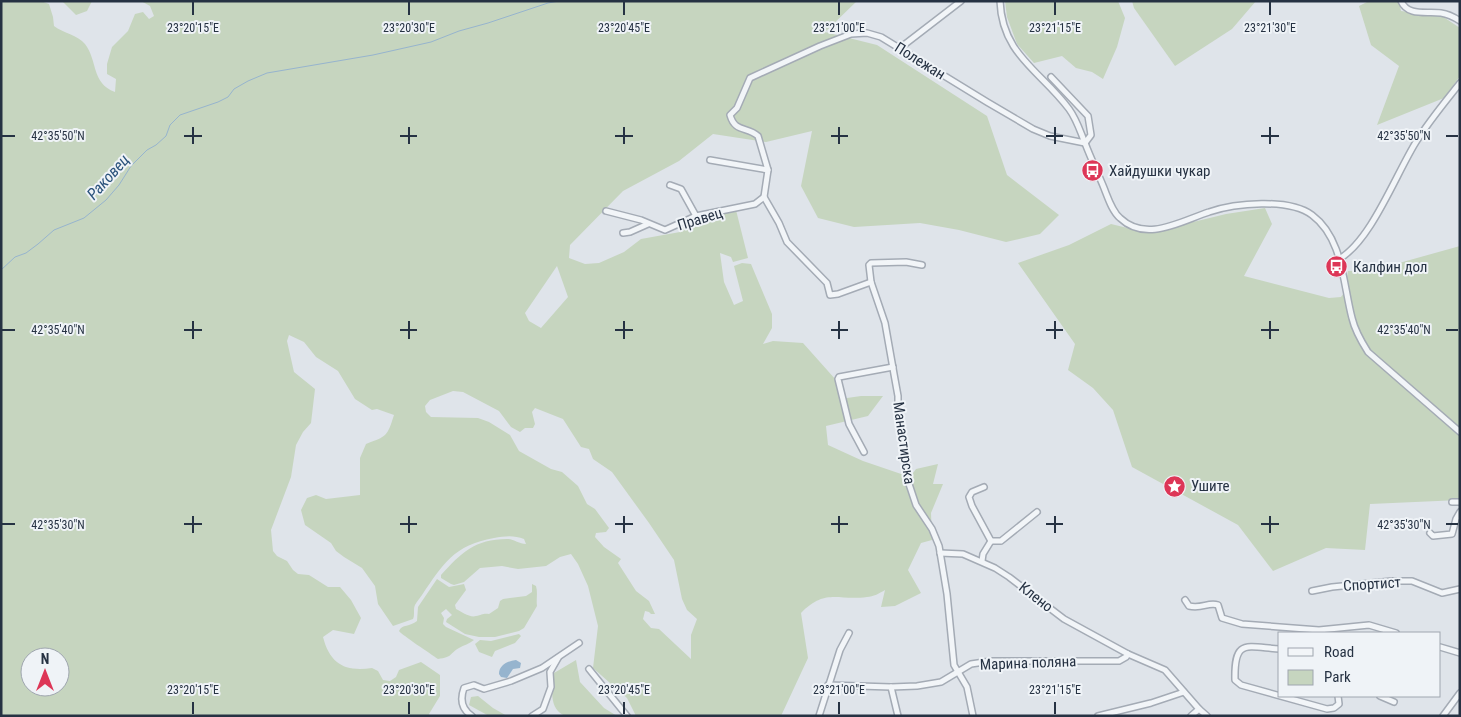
<svg xmlns="http://www.w3.org/2000/svg" width="1461" height="717" font-family="'Roboto Condensed',sans-serif">
<rect width="100%" height="100%" fill="#dfe4ea"/>
<g fill="#c6d5bf" fill-rule="evenodd">
<path d="M1,1H41L49,4L53,17L54,26C63,33 78,35 85,44C98,61 91,83 115,92L116,79L107,74V64L112,47L128,31L135,14L143,12L149,19L154,16L150,6L141,1H857L825,32L877,45L987,116L1007,175L1059,215L1040,234L1006,242L959,230L920,223L854,227L818,218L801,186L812,131L766,142L713,134L679,161L623,191L570,245L569,258L585,264L599,263L624,252L641,239L680,232L682,227L686,224L736,210L748,258L733,262L731,257L720,253L724,282L734,305L743,301L734,266L742,263L751,264L772,314V328L763,344L773,341L803,343L836,380L840,399L861,396H883L868,416L826,426L828,445L863,461L910,477L916,469L938,464L933,484H943L931,513L932,540L921,543L908,570L921,593L895,606L881,607L885,590C880,593 873,597 867,597C837,601 826,588 801,613L808,658L781,716H636L627,698L593,668L598,626L588,586L578,564L571,554L560,557L546,566L518,569L502,566L480,568L464,582L454,585L451,584L441,578V575C461,553 475,539 507,539C514,539 519,544 526,544L524,539C514,535 505,536 494,538C454,545 443,564 422,595C420,598 417,601 415,605C413,609 415,615 413,619L393,626L378,604L375,586L362,568L344,557L336,551L331,543L305,525L301,510L307,498L316,495L326,499L360,495V458L366,444C387,436 387,437 394,415L377,409L372,410L355,399L338,371L316,357L304,342L289,335L287,341L294,372L315,389L311,423L303,432L296,445L291,477L271,530L273,551L277,556L287,561L293,570L298,574L309,575L328,587H340L351,600L361,618L354,634L333,630L323,637C330,664 345,672 372,668L378,671L383,680L390,681L396,677L399,670L421,662L440,675V696L429,714L430,716H1ZM557,266L568,297L541,328L529,321L525,313ZM453,391L463,392L499,411L511,427L520,432L525,428H533L535,424L532,412L535,408L563,419L581,447L589,449L593,459L612,472L649,523L674,560L682,599L687,610L697,619L691,635V659L659,629L651,628L643,619L645,611L649,612L651,614H655L649,601L636,591L618,563L621,559L604,547L595,537L596,533L606,532L609,528L595,509L587,504L578,486L562,472L551,469L519,451L510,435L489,422L478,418L431,417L426,412L425,406L430,400ZM30,657H60V687H30Z"/>
<path d="M62,1H92L87,11L76,15Z"/>
<path d="M1005,1H1118L1125,18L1117,47L1103,79L1092,72L1076,68L1062,56L1034,63L1017,44L1007,17Z"/>
<path d="M1132,1H1256L1232,29L1175,66L1134,8Z"/>
<path d="M1369,1H1399L1401,11L1442,16L1460,28V76L1444,98L1377,125L1399,66L1371,45L1359,6Z"/>
<path d="M1265,208L1272,224L1244,276L1329,298L1341,297L1349,286L1347,277L1348,271L1374,270L1460,246V500L1370,504L1365,550L1326,548L1273,571L1238,525L1132,467L1113,410L1093,388L1068,370L1075,344L1018,263L1069,245L1111,224L1148,233L1226,214Z"/>
<path d="M437,579L449,587L464,584L466,590L455,605L456,609C462,612 470,618 476,616C482,615 483,613 489,614L498,608L500,601L503,599L526,596L532,592V584L536,586C538,593 536,600 537,606L524,628L519,631L495,637H479L465,634L446,622L447,619L452,615L446,609L441,613L444,618L443,624L446,627L474,640C469,644 464,645 459,648C449,654 453,657 438,659C431,654 402,635 399,631C402,624 410,627 417,621L418,607Z"/>
<path d="M519,634L521,636L515,643L495,651L492,657L479,652L475,644L480,640L491,641Z"/>
<path d="M576,660L580,682L604,708L617,716H566C548,710 552,687 554,673Z"/>
<path d="M478,696L493,708L507,716H489L469,705L471,697Z"/>
</g>
<path fill="#96b4ce" d="M516,660L521,663L520,668L513,669L507,678L501,677L499,674C499,665 508,661 516,660Z"/>
<g fill="none" stroke-linecap="round" stroke-linejoin="round">
<path stroke="#96b4ce" stroke-width="1" d="M1,270L15,257L26,253L38,244L54,230L84,218L106,200L119,185L131,166L147,150L156,145L166,136L170,125L180,115L218,102L228,97L234,89L248,81L267,73L373,55L431,42L459,31L488,23L548,3L559,1"/>
<defs>
<g id="minor">
<path d="M1000,1C1002,55 1041,71 1069,109C1077,120 1080,131 1085,143C1091,159 1098,173 1104,188C1108,198 1112,211 1120,218C1146,243 1181,221 1209,212C1235,203 1289,198 1312,215C1343,238 1343,284 1352,318C1355,331 1361,341 1368,352L1460,432"/>
<path d="M1401,1C1408,17 1427,11 1441,13C1448,14 1454,17 1460,21"/>
<path d="M900,48L961,1"/>
<path d="M1051,77L1088,116L1091,135L1085,143"/>
<path d="M710,160L768,170"/>
<path d="M670,185L681,189L696,216"/>
<path d="M606,211L641,220L665,230L696,216L755,204L764,197"/>
<path d="M623,233L630,232L648,224"/>
<path d="M1339,259C1371,241 1396,174 1416,142C1429,121 1445,102 1460,83"/>
<path d="M922,265L906,262L871,263L869,265L871,282L885,323L894,374L898,396V418L907,464V478L916,505L932,529L939,546L947,594L954,665L967,687L973,716"/>
<path d="M871,282L838,294L830,295L827,283L787,242L779,223L764,197L768,170L758,136C747,126 735,133 730,115L737,108L750,78L820,46L851,34L867,33L881,37L987,102L1033,129L1050,136L1085,143"/>
<path d="M864,452L849,424L838,379L839,377L893,367"/>
<path d="M984,487L972,492L969,497L972,506L991,541"/>
<path d="M1452,502H1460"/>
<path d="M1430,533L1433,536L1452,534L1456,519L1460,512"/>
<path d="M991,541H1001L1037,512"/>
<path d="M940,553L963,554L995,568L1009,577L1064,619L1128,654L1165,670L1199,709L1207,716"/>
<path d="M982,561L983,554L991,541"/>
<path d="M1312,591L1332,587L1392,581H1412L1442,593L1460,589"/>
<path d="M1185,600L1189,606C1202,609 1208,602 1218,605L1222,618L1242,624L1319,630L1369,625L1396,633"/>
<path d="M1440,647L1460,653"/>
<path d="M1280,649C1246,647 1234,638 1235,680L1241,685L1327,709L1334,708L1339,704L1338,696"/>
<path d="M589,669L627,716"/>
<path d="M828,685L891,687L917,686L941,682L971,664L991,661H1119L1126,657L1128,654"/>
<path d="M891,687L898,716"/>
<path d="M1380,696L1394,702"/>
<path d="M472,716C461,709 460,699 464,688L474,685L484,689L511,681L542,668L579,643"/>
<path d="M532,716L543,709L551,687L550,672L558,658"/>
<path d="M819,716L840,650L849,633"/>
<path d="M1098,716L1151,703L1184,692"/>
<path d="M1191,716L1199,709"/>
<path d="M1443,716L1460,693"/>
</g>
</defs>
<use href="#minor" stroke="#a4abb5" stroke-width="8"/>
<use href="#minor" stroke="#f2f5f8" stroke-width="5"/>
</g>
<path fill="none" stroke="#263243" stroke-width="2" d="M193,2V15M409,2V15M624,2V15M839,2V15M1055,2V15M1270,2V15M193,127V144M409,127V144M624,127V144M839,127V144M1055,127V144M1270,127V144M2,136H15M184,136H202M400,136H417M615,136H633M831,136H848M1046,136H1063M1261,136H1279M1446,136H1458M193,321V339M409,321V339M624,321V339M839,321V339M1055,321V339M1270,321V339M2,330H15M184,330H202M400,330H417M615,330H633M831,330H848M1046,330H1063M1261,330H1279M1446,330H1458M193,516V533M409,516V533M624,516V533M839,516V533M1055,516V533M1270,516V533M2,524H15M184,524H202M400,524H417M615,524H633M831,524H848M1046,524H1063M1261,524H1279M1446,524H1458M193,702V714M409,702V714M624,702V714M839,702V714M1055,702V714"/>
<defs>
<symbol id="bus-disc" viewBox="-11 -11 22 22"><circle r="9.5" fill="#dd3657" stroke="#eff3f7"/><path d="M-5-6H5V4H4V6H2V4H-2V6H-4V4H-5ZM-3.5-4V0h7V-4ZM-3.5 1.2v1.5H-2V1.2ZM2 1.2v1.5H3.5V1.2Z" fill="#fff"/></symbol>
<symbol id="sight-disc" viewBox="-11 -11 22 22"><circle r="9.5" fill="#dd3657" stroke="#eff3f7"/><path d="M0-6L1.8-2.2L6-1.7L2.9 1.2L3.7 5.4L0 3.3L-3.7 5.4L-2.9 1.2L-6-1.7L-1.8-2.2Z" fill="#fff"/></symbol>
</defs>
<g fill-rule="evenodd">
<use href="#bus-disc" x="1080" y="158" width="25" height="25"/>
<use href="#bus-disc" x="1324" y="254" width="25" height="25"/>
<use href="#sight-disc" x="1162" y="474" width="25" height="25"/>
</g>
<g text-anchor="middle" dominant-baseline="central" stroke-width="4" stroke-linejoin="round" paint-order="stroke">
<g font-size="15" fill="#263243" stroke="#eff3f7">
<text transform="translate(920 61) rotate(32)">Полежан</text>
<text transform="translate(700 219) rotate(-17)">Правец</text>
<text transform="translate(904 443) rotate(82)">Манастирска</text>
<text transform="translate(1372 584) rotate(-4)">Спортист</text>
<text transform="translate(1036 597) rotate(38)">Клено</text>
<text transform="translate(1028 663) rotate(-2)">Марина поляна</text>
</g>
<g font-size="15" fill="#263243" stroke="#eff3f7" text-anchor="start">
<text x="1109" y="171">Хайдушки чукар</text>
<text x="1353" y="267">Калфин дол</text>
<text x="1191" y="486">Ушите</text>
</g>
<g font-size="16" font-style="italic" fill="#2b537c" stroke="#eff3f7">
<text transform="translate(108 177) rotate(-48)">Раковец</text>
</g>
</g>
<g font-size="12" text-anchor="middle" fill="#263243" stroke="#eff3f7" stroke-width="4" stroke-linejoin="round" paint-order="stroke">
<text x="193" y="32">23°20'15"E</text>
<text x="409" y="32">23°20'30"E</text>
<text x="624" y="32">23°20'45"E</text>
<text x="839" y="32">23°21'00"E</text>
<text x="1055" y="32">23°21'15"E</text>
<text x="1270" y="32">23°21'30"E</text>
<text x="58" y="140">42°35'50"N</text>
<text x="1404" y="140">42°35'50"N</text>
<text x="58" y="334">42°35'40"N</text>
<text x="1404" y="334">42°35'40"N</text>
<text x="58" y="529">42°35'30"N</text>
<text x="1404" y="529">42°35'30"N</text>
<text x="193" y="694">23°20'15"E</text>
<text x="409" y="694">23°20'30"E</text>
<text x="624" y="694">23°20'45"E</text>
<text x="839" y="694">23°21'00"E</text>
<text x="1055" y="694">23°21'15"E</text>
</g>
<rect width="1461" height="717" fill="none" stroke="#263243" stroke-width="5"/>
<rect x="1278" y="632" width="162" height="65" fill="#eff3f7" stroke="#9fa6af"/>
<rect x="1288" y="648" width="25" height="8" fill="#f2f5f8" stroke="#9fa6af"/>
<text x="1324" y="657" font-size="15" fill="#263243">Road</text>
<rect x="1288" y="670" width="25" height="15" fill="#c6d5bf" stroke="#9fa6af"/>
<text x="1324" y="682" font-size="15" fill="#263243">Park</text>
<g transform="translate(45 672)"><circle r="24" fill="#eff3f7" stroke="#9fa6af"/>
<path d="M0-4L9 19L0 12L-9 19Z" fill="#dd3657"/>
<text y="-8" font-size="14" font-weight="bold" text-anchor="middle" fill="#263243">N</text>
</g>
</svg>
